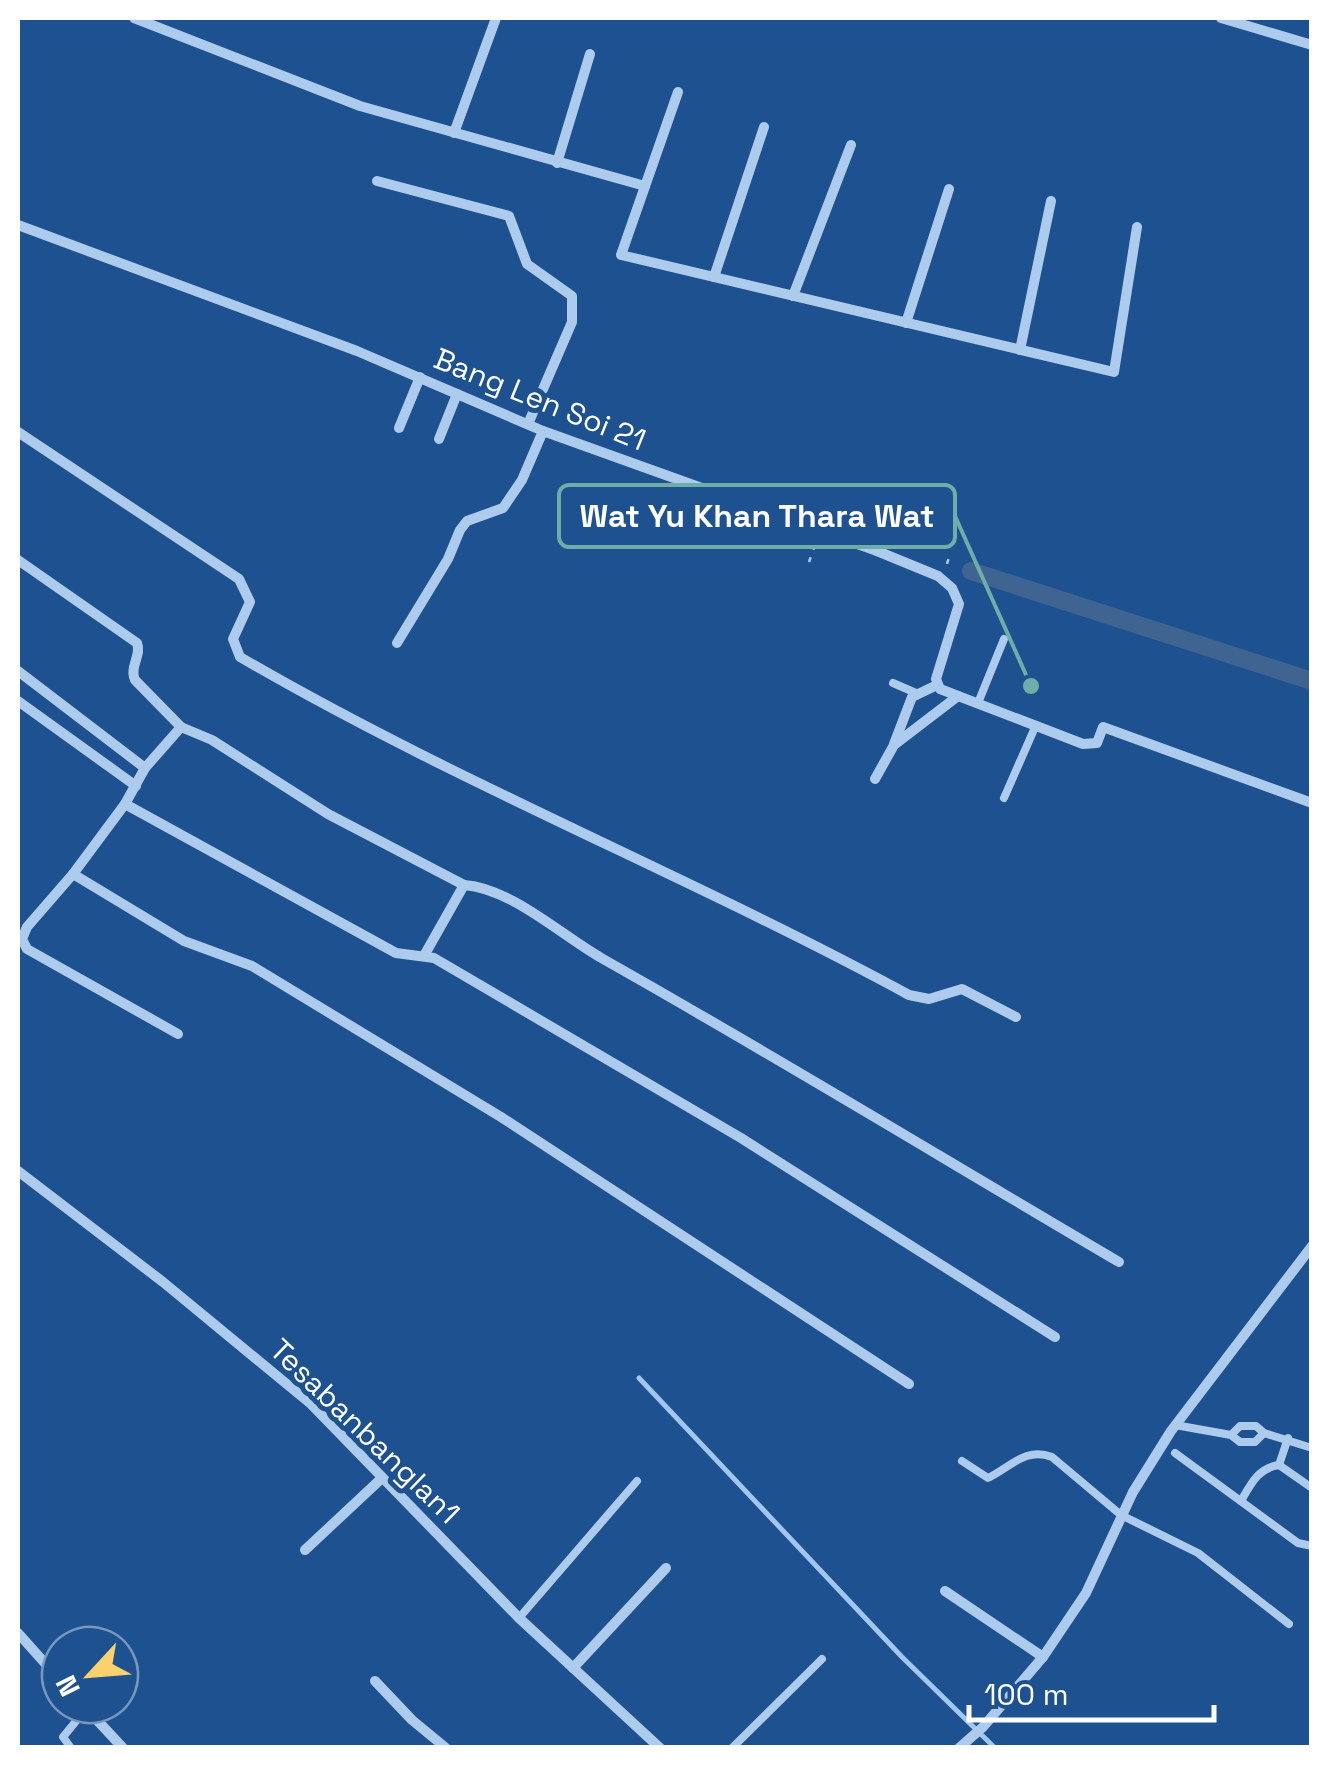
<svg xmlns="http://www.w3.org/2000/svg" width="1329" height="1765" font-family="'Space Grotesk',sans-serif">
<rect width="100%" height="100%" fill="#1e5190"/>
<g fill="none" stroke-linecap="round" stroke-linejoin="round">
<path stroke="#a1c6ef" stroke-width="5" d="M639,1378L902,1657L995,1748"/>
<path stroke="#3f6491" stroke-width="18" d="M971,571L1312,681"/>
<g stroke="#adcbed" stroke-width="2.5" stroke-dasharray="5 8" stroke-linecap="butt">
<path d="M809,562L815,545"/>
<path d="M947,564L950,554"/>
</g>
<g stroke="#adcbed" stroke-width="8">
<path d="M893,683L916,693"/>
<path d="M978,703L1004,639"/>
<path d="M1004,798L1036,725"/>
<path d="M1175,1425L1231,1435L1240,1442H1255L1264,1433L1256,1426H1240L1231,1435"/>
<path d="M1264,1433L1312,1448"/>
<path d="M1175,1453L1298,1543L1312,1546"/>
<path d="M962,1461L988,1478C1011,1467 1025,1447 1052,1457L1121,1515L1198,1553L1289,1624"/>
<path d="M1279,1465L1288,1438"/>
<path d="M1241,1501C1251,1484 1258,1468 1279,1465L1312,1488"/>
<path d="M519,1618L637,1481"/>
<path d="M71,1748L63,1737L86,1709"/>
<path d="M732,1748L822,1659"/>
</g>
<g stroke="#adcbed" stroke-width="10">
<path d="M134,18L360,106L645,186"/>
<path d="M1221,18L1312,45"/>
<path d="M678,92L621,255L1114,372L1137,227"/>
<path d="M454,133L496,18"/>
<path d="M557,163L590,54"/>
<path d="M377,181L509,216L527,264L572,296V322L528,424"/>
<path d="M18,225L357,351L543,431L877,551L938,576L952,588L959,604L936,679L940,689L1083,744L1097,743L1103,727L1312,803"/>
<path d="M714,277L764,127"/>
<path d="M793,296L851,145"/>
<path d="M906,323L949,189"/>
<path d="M1020,350L1051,201"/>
<path d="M399,428L420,377"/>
<path d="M18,432L239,579L250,602L233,639L240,657C456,783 690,876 909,995L929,999L962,989L1016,1017"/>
<path d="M439,439L457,394"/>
<path d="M877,551L891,514L903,509L914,511"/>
<path d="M18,560L137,643C142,655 129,667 135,680L181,727"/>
<path d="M397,643L448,559L460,530L467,521L503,508L522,480L543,431"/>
<path d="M18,671L145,768"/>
<path d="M18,701L136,786"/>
<path d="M894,744L912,697L937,685"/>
<path d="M875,779L894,745L958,696"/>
<path d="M125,804L396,953L434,958L741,1138L1055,1337"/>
<path d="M73,874L184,941L252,966L501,1117L909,1384"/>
<path d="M425,954L464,885C511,888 562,936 603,959C777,1057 947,1161 1119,1262"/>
<path d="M178,1034L27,949L22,939L27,927L73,874L125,804L145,768L181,727L212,740L328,814L464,885"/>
<path d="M18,1171L163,1282L311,1404L519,1618L660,1748"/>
<path d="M305,1550L382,1478"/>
<path d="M945,1591L1043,1657"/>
<path d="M18,1633L60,1680"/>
<path d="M573,1668L666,1568"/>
<path d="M375,1681L412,1720L446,1748"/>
<path d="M83,1705L123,1748"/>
<path d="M959,1748L983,1727L1043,1657L1086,1593L1133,1492L1171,1431L1312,1246"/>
</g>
</g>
<g text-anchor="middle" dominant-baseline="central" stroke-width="10" stroke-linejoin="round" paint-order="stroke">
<g font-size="30" fill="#fff" stroke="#1e5190">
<text transform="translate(540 399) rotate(22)">Bang Len Soi 21</text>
<text transform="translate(365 1431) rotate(44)">Tesabanbanglan1</text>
</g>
</g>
<path fill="none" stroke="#6fada8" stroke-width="4" d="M1031 686L955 516"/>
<circle fill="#6fada8" stroke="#1e5190" stroke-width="4" cx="1031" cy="686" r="10"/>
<rect fill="#1e5190" stroke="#6fada8" stroke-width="4" x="559" y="485" width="396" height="62" rx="10"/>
<g font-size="32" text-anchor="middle" font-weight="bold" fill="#fff">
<text x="757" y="527">Wat Yu Khan Thara Wat</text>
</g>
<rect width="1329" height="1765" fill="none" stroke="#ffffff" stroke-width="40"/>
<g transform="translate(90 1675) rotate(244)"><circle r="48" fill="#1e5190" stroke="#7897bc" stroke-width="2.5"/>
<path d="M0-8L18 38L0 25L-18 38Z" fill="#fcd16c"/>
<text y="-15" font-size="28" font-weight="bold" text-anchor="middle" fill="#ffffff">N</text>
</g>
<path d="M969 1705v15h245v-15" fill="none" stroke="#ffffff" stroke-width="5"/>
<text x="984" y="1705" font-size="30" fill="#ffffff" stroke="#1e5190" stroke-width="8" paint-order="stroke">100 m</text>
</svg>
